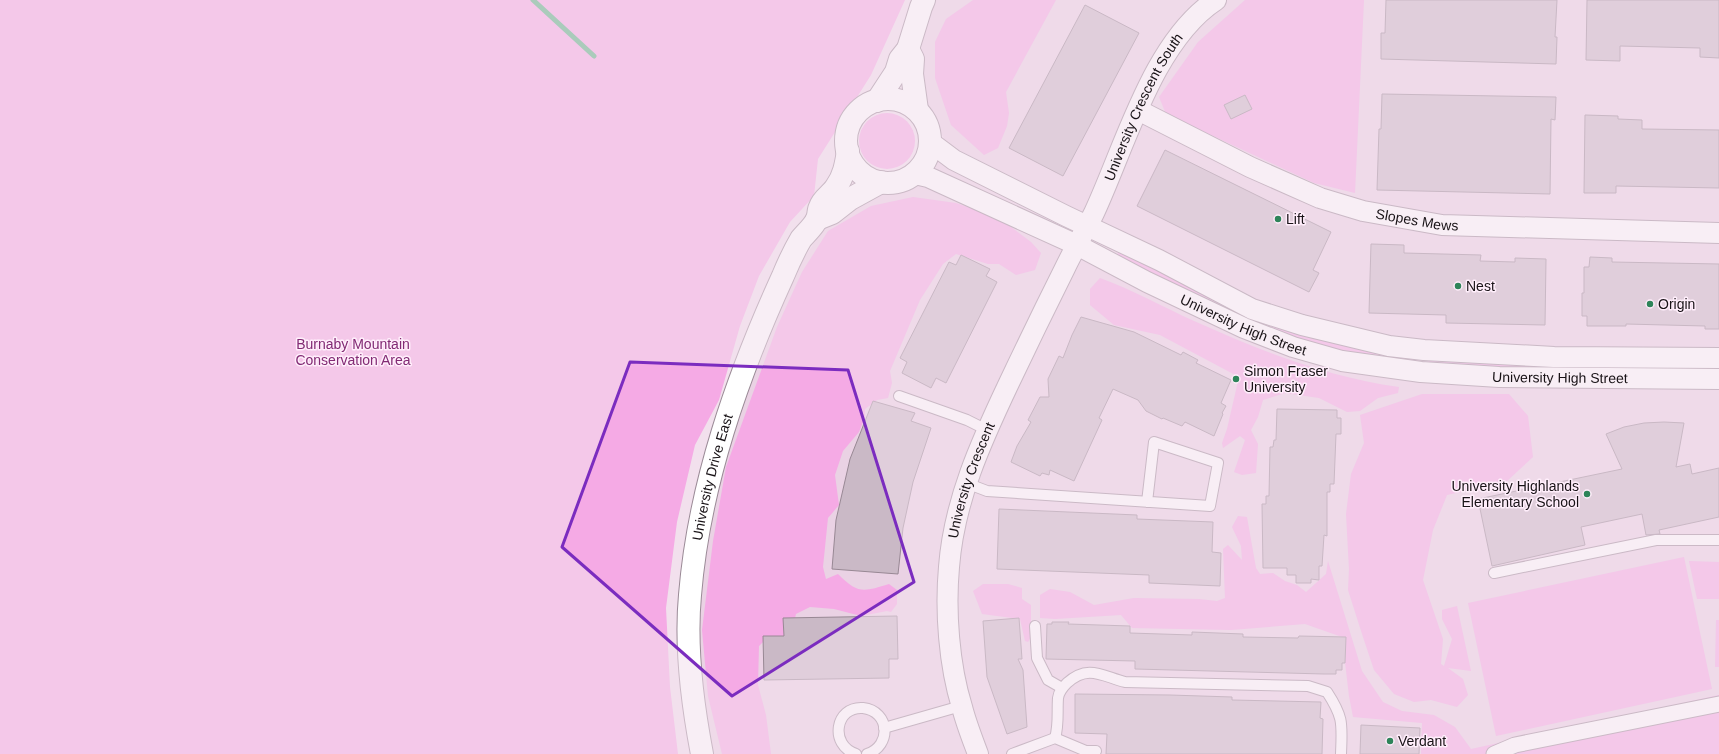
<svg xmlns="http://www.w3.org/2000/svg" width="1719" height="754" viewBox="0 0 1719 754" font-family="Helvetica,sans-serif">
	<style>
		.built { fill: #ead2e4 }
		.green { fill: #f5aae5 }
		.lines { fill: none; stroke-linecap: round; stroke-linejoin: round }
		.stream { stroke: #52b17f; stroke-width: 5 }
		.building { fill: #cab9c6; stroke: #988894 }
		.service-casing { stroke: #9b8b97; stroke-width: 12 }
		.pedestrian-casing { stroke: #9b8b97; stroke-width: 17 }
		.minor-casing { stroke: #9b8b97; stroke-width: 22 }
		.tertiary-casing { stroke: #9b8b97; stroke-width: 24 }
		.service { stroke: #fff; stroke-width: 10 }
		.pedestrian { stroke: #fff; stroke-width: 15 }
		.minor { stroke: #fff; stroke-width: 20 }
		.tertiary { stroke: #fff; stroke-width: 22 }
		.marked { fill: none; stroke: #7b2cbf; stroke-width: 3; stroke-linejoin: round }
		.poi-dot { fill: #2d8459; stroke: #ffeefb; stroke-width: 1.5 }
		.labels { text-anchor: middle; stroke-width: 3; stroke-linejoin: round; paint-order: stroke }
		.street-label { font-size: 14px; fill: #181216; stroke: #ffeefb }
		.poi-label { font-size: 14px; fill: #181216; stroke: #ffeefb; text-anchor: start }
		.park-label { font-size: 14px; fill: #822a74; stroke: #ffeefb }
	</style>
	<rect width="100%" height="100%" fill="#f2e0ed"/>
	<path class="built" d="M 935,0 L 1719,0 L 1719,754 L 713,754 L 705,712 L 699,623 L 705,551 L 726,452 L 742,406 L 800,264 L 821,233 L 841,214 L 877,194 L 905,191 L 919,186 L 927,185 L 947,144 L 940,131 L 936,118 L 926,102 L 920,68 L 922,41 L 930,12 Z"/>
	<g class="green">
		<path d="M 0,0 L 905,0 L 871,75 L 818,159 L 814,196 L 790,222 L 759,276 L 740,326 L 719,400 L 695,445 L 677,522 L 666,608 L 670,687 L 678,754 L 0,754 Z"/>
		<path d="M 973,0 L 1056,0 L 1006,92 L 1009,113 L 1007,126 L 998,148 L 984,155 L 951,125 L 935,78 L 935,42 L 946,19 Z"/>
		<path d="M 1245,0 L 1364,0 L 1355,193 L 1314,183 L 1166,114 L 1159,97 L 1198,42 Z"/>
		<circle cx="887" cy="141" r="28"/>
		<path d="M 913,197 L 956,203 L 998,217 L 1031,242 L 1041,253 L 1035,270 L 1016,275 L 999,264 L 988,264 L 956,254 L 943,264 L 920,300 L 890,371 L 892,383 L 888,398 L 877,400 L 865,409 L 865,417 L 859,432 L 843,451 L 835,475 L 839,505 L 828,518 L 823,567 L 826,579 L 838,574 C 858,594 863,592 889,584 L 897,590 L 897,604 L 891,612 L 887,611 L 861,616 L 834,609 L 810,607 L 796,614 L 792,631 L 781,641 L 767,638 L 759,646 L 758,685 L 766,715 L 771,754 L 722,754 L 708,696 L 702,630 L 713,541 L 726,467 L 777,327 L 802,272 L 828,231 L 871,206 Z"/>
		<path d="M 1119,250 L 1236,305 L 1418,356 L 1416,366 C 1358,357 1299,343 1246,320 C 1202,301 1159,278 1117,255 Z"/>
		<path d="M 1100,278 C 1133,290 1163,307 1194,321 C 1261,351 1327,377 1399,387 L 1398,393 L 1378,398 L 1360,411 L 1347,412 L 1319,398 L 1285,393 L 1263,400 L 1258,417 L 1251,430 L 1258,444 L 1256,473 L 1242,475 L 1234,472 L 1245,440 L 1240,436 L 1223,448 L 1222,443 L 1227,429 L 1239,377 L 1160,335 L 1114,325 L 1090,305 L 1090,289 Z"/>
		<path d="M 1429,358 L 1682,367 L 1650,370 L 1428,367 Z"/>
		<path d="M 1422,394 L 1509,394 L 1528,416 L 1533,457 L 1506,482 L 1447,495 L 1433,530 L 1423,580 L 1443,639 L 1441,664 L 1444,666 L 1452,639 L 1442,619 L 1442,610 L 1457,606 L 1471,671 L 1448,668 L 1463,679 L 1468,695 L 1457,707 L 1431,700 L 1414,702 L 1394,694 L 1374,670 L 1362,634 L 1348,590 L 1349,569 L 1346,514 L 1351,474 L 1364,443 L 1360,415 Z"/>
		<path d="M 1238,516 L 1247,517 L 1256,568 L 1260,574 L 1273,573 L 1285,581 L 1297,585 L 1306,592 L 1326,574 L 1328,561 L 1362,671 L 1383,702 L 1402,711 L 1434,715 L 1455,727 L 1471,749 L 1719,695 L 1719,754 L 1421,754 L 1422,723 L 1353,717 L 1349,696 L 1342,637 L 1305,624 L 1231,630 L 1132,628 L 1121,615 L 1055,619 L 1040,618 L 1040,595 L 1050,589 L 1070,592 L 1094,605 L 1134,598 L 1199,599 L 1217,601 L 1225,598 L 1223,549 L 1228,545 L 1242,560 L 1241,546 L 1232,527 Z"/>
		<path d="M 1684,557 L 1712,689 L 1496,736 L 1468,603 Z"/>
		<path d="M 1689,561 L 1719,562 L 1719,599 L 1697,599 Z"/>
		<path d="M 983,584 L 1008,584 L 1022,588 L 1022,599 L 1031,605 L 1031,637 L 1028,642 L 1025,641 L 1020,619 L 982,614 L 973,591 Z"/>
		<path d="M 1716,620 L 1719,620 L 1719,667 L 1715,667 Z"/>
	</g>
	<g class="lines">
		<path class="stream" d="M 533,0 L 594,56"/>
	</g>
	<g class="building">
		<path d="M 1386,0 L 1557,0 L 1555,37 L 1557,37 L 1556,64 L 1381,59 L 1381,33 L 1385,33 Z"/>
		<path d="M 1587,0 L 1719,0 L 1719,58 L 1700,57 L 1700,48 L 1620,46 L 1620,61 L 1586,60 Z"/>
		<path d="M 1085,5 L 1139,33 L 1063,176 L 1009,148 Z"/>
		<path d="M 1382,94 L 1556,97 L 1555,120 L 1551,119 L 1550,194 L 1377,190 L 1379,129 L 1381,129 Z"/>
		<path d="M 1245,95 L 1252,109 L 1231,119 L 1224,105 Z"/>
		<path d="M 1585,115 L 1618,116 L 1618,119 L 1642,120 L 1642,129 L 1719,130 L 1719,188 L 1616,186 L 1616,193 L 1584,193 Z"/>
		<path d="M 1165,150 L 1331,232 L 1313,270 L 1319,273 L 1309,292 L 1137,206 Z"/>
		<path d="M 1371,244 L 1404,245 L 1404,253 L 1481,255 L 1480,261 L 1515,262 L 1515,258 L 1546,259 L 1545,325 L 1446,323 L 1446,315 L 1369,313 Z"/>
		<path d="M 961,255 L 990,269 L 986,276 L 997,282 L 946,383 L 936,378 L 931,388 L 902,373 L 907,362 L 900,358 L 949,262 L 956,265 Z"/>
		<path d="M 1590,257 L 1612,258 L 1612,262 L 1719,264 L 1719,329 L 1705,329 L 1705,326 L 1626,324 L 1626,326 L 1587,326 L 1587,316 L 1582,316 L 1582,293 L 1584,293 L 1584,267 L 1589,267 Z"/>
		<path d="M 1081,317 L 1134,332 L 1181,355 L 1183,352 L 1198,360 L 1196,363 L 1231,380 L 1221,403 L 1226,406 L 1222,413 L 1223,414 L 1214,436 L 1185,422 L 1182,426 L 1163,418 L 1162,419 L 1146,411 L 1138,400 L 1113,389 L 1099,418 L 1102,420 L 1074,481 L 1050,470 L 1049,475 L 1042,473 L 1040,476 L 1011,462 L 1017,446 L 1031,422 L 1028,420 L 1040,397 L 1049,397 L 1048,379 L 1059,356 L 1063,358 L 1072,335 Z"/>
		<path d="M 873,401 L 915,413 L 911,421 L 931,428 L 913,482 L 903,528 L 898,574 L 832,569 L 836,520 L 850,459 Z"/>
		<path d="M 1277,409 L 1337,410 L 1337,418 L 1341,418 L 1341,434 L 1336,434 L 1334,484 L 1330,484 L 1330,492 L 1327,492 L 1327,536 L 1324,535 L 1322,566 L 1319,566 L 1319,580 L 1311,579 L 1311,583 L 1296,583 L 1296,575 L 1287,575 L 1287,568 L 1263,568 L 1262,504 L 1266,504 L 1266,496 L 1269,496 L 1270,447 L 1273,447 L 1274,440 L 1276,440 Z"/>
		<path d="M 1664,422 L 1684,423 L 1676,467 L 1690,464 L 1692,474 L 1719,468 L 1719,517 L 1659,530 L 1660,534 L 1646,535 L 1642,514 L 1581,527 L 1585,545 L 1492,566 L 1478,499 L 1622,469 L 1606,434 L 1624,427 L 1644,423 Z"/>
		<path d="M 999,509 L 1137,515 L 1137,519 L 1213,522 L 1212,552 L 1221,553 L 1220,586 L 1149,583 L 1149,575 L 997,569 Z"/>
		<path d="M 897,616 L 898,659 L 889,659 L 889,678 L 764,680 L 763,636 L 784,636 L 783,618 Z"/>
		<path d="M 1019,618 L 1022,659 L 1018,659 L 1023,670 L 1027,727 L 1007,734 L 987,677 L 983,621 Z"/>
		<path d="M 1052,622 L 1069,622 L 1068,624 L 1130,626 L 1130,633 L 1192,635 L 1192,632 L 1243,634 L 1243,637 L 1298,638 L 1299,636 L 1346,637 L 1345,663 L 1342,663 L 1342,670 L 1336,670 L 1336,674 L 1324,674 L 1135,669 L 1135,661 L 1046,659 L 1047,624 L 1052,624 Z"/>
		<path d="M 1075,694 L 1170,695 L 1232,697 L 1232,700 L 1321,702 L 1320,718 L 1323,719 L 1322,754 L 1106,754 L 1107,734 L 1075,733 Z"/>
		<path d="M 1361,725 L 1420,728 L 1419,754 L 1360,754 Z"/>
	</g>
	<g class="lines">
		<defs>
			<g id="service">
				<path d="M 899,396 L 967,420 L 987,430"/>
				<path d="M 966,483 L 987,491 L 1210,506 L 1218,463 L 1154,442 L 1147,502"/>
				<path d="M 1494,573 L 1656,540 L 1719,540"/>
				<path d="M 1035,626 L 1037,658 L 1048,680 L 1062,688"/>
				<path d="M 884,728 L 961,706"/>
				<path d="M 1055,738 C 1059,725 1057,712 1058,698 C 1059,691 1063,687 1067,683 C 1088,664 1102,676 1125,682 L 1308,686 L 1327,692 C 1344,718 1342,724 1341,754"/>
				<path d="M 856,754 C 829,745 835,706 863,708 C 890,711 892,746 867,754"/>
				<path d="M 1012,754 L 1055,738 L 1086,751 L 1096,751"/>
			</g>
			<path id="pedestrian" d="M 1494,754 L 1515,745 L 1719,704"/>
			<g id="minor">
				<path id="s1" d="M 1138,110 L 1250,167 L 1320,198 L 1363,211 L 1442,225 L 1719,233"/>
				<path d="M 930,142 L 954,160 L 1066,216 L 1159,260 L 1252,309 L 1302,325 L 1389,346 L 1424,350 L 1554,357 L 1719,358"/>
				<path id="s2" d="M 915,174 L 928,177 L 1077,245 L 1147,282 L 1244,328 L 1293,347 L 1342,361 L 1421,372 L 1499,377 L 1719,379"/>
				<path id="s3" d="M 978,754 C 972,738 966,723 962,707 C 949,665 945,611 949,567 C 954,501 981,442 1009,383 C 1027,345 1046,306 1065,268 C 1074,249 1085,231 1094,213 C 1125,147 1153,41 1216,0"/>
			</g>
			<g id="tertiary">
				<path d="M 908,49 L 913,59 L 912,74 L 917,110"/>
				<circle cx="888" cy="141" r="42"/>
				<path d="M 877,101 L 896,72 L 900,59 L 908,49 L 921,7 L 924,0"/>
				<path d="M 817,219 L 832,213 L 850,199 L 881,182"/>
				<path id="s4" d="M 702,754 C 692,702 685,648 690,595 C 699,485 737,377 783,276 C 788,264 794,251 801,239 C 806,233 814,226 817,219 C 819,215 818,210 820,207 C 822,199 832,194 836,187 C 844,176 846,164 848,151"/>
			</g>
		</defs>
		<use href="#service" class="service-casing"/>
		<use href="#pedestrian" class="pedestrian-casing"/>
		<use href="#minor" class="minor-casing"/>
		<use href="#tertiary" class="tertiary-casing"/>
		<use href="#service" class="service"/>
		<use href="#pedestrian" class="pedestrian"/>
		<use href="#minor" class="minor"/>
		<use href="#tertiary" class="tertiary"/>
	</g>
	<path d="M0 0H1719V754H0ZM 630,362 L 848,370 L 914,582 L 732,696 L 562,547 Z" fill="#f2e0ed" fill-opacity=".55" fill-rule="evenodd"/>
	<path class="marked" d="M 630,362 L 848,370 L 914,582 L 732,696 L 562,547 Z"/>
	<g class="poi-dot">
		<circle cx="1278" cy="219" r="4"/>
		<circle cx="1458" cy="286" r="4"/>
		<circle cx="1650" cy="304" r="4"/>
		<circle cx="1236" cy="379" r="4"/>
		<circle cx="1587" cy="494" r="4"/>
		<circle cx="1390" cy="741" r="4"/>
	</g>
	<g class="labels">
		<g class="street-label">
			<text dy="5" stroke="none"><textPath href="#s3" startOffset="693">University Crescent South</textPath></text>
			<text dy="5" stroke="none"><textPath href="#s1" startOffset="302">Slopes Mews</textPath></text>
			<text dy="5" stroke="none"><textPath href="#s2" startOffset="362">University High Street</textPath></text>
			<text dy="5" stroke="none"><textPath href="#s2" startOffset="686">University High Street</textPath></text>
			<text dy="5" stroke="none"><textPath href="#s4" startOffset="280">University Drive East</textPath></text>
			<text dy="5" stroke="none"><textPath href="#s3" startOffset="281">University Crescent</textPath></text>
		</g>
		<g class="poi-label">
			<text x="1286" y="224">Lift</text>
			<text x="1466" y="291">Nest</text>
			<text x="1658" y="309">Origin</text>
			<text x="1244" y="376">Simon Fraser<tspan x="1244" dy="16">University</tspan></text>
			<text x="1579" y="491" text-anchor="end">University Highlands<tspan x="1579" dy="16">Elementary School</tspan></text>
			<text x="1398" y="746">Verdant</text>
		</g>
		<g class="park-label">
			<text x="353" y="349">Burnaby Mountain<tspan x="353" dy="16">Conservation Area</tspan></text>
		</g>
	</g>
</svg>
